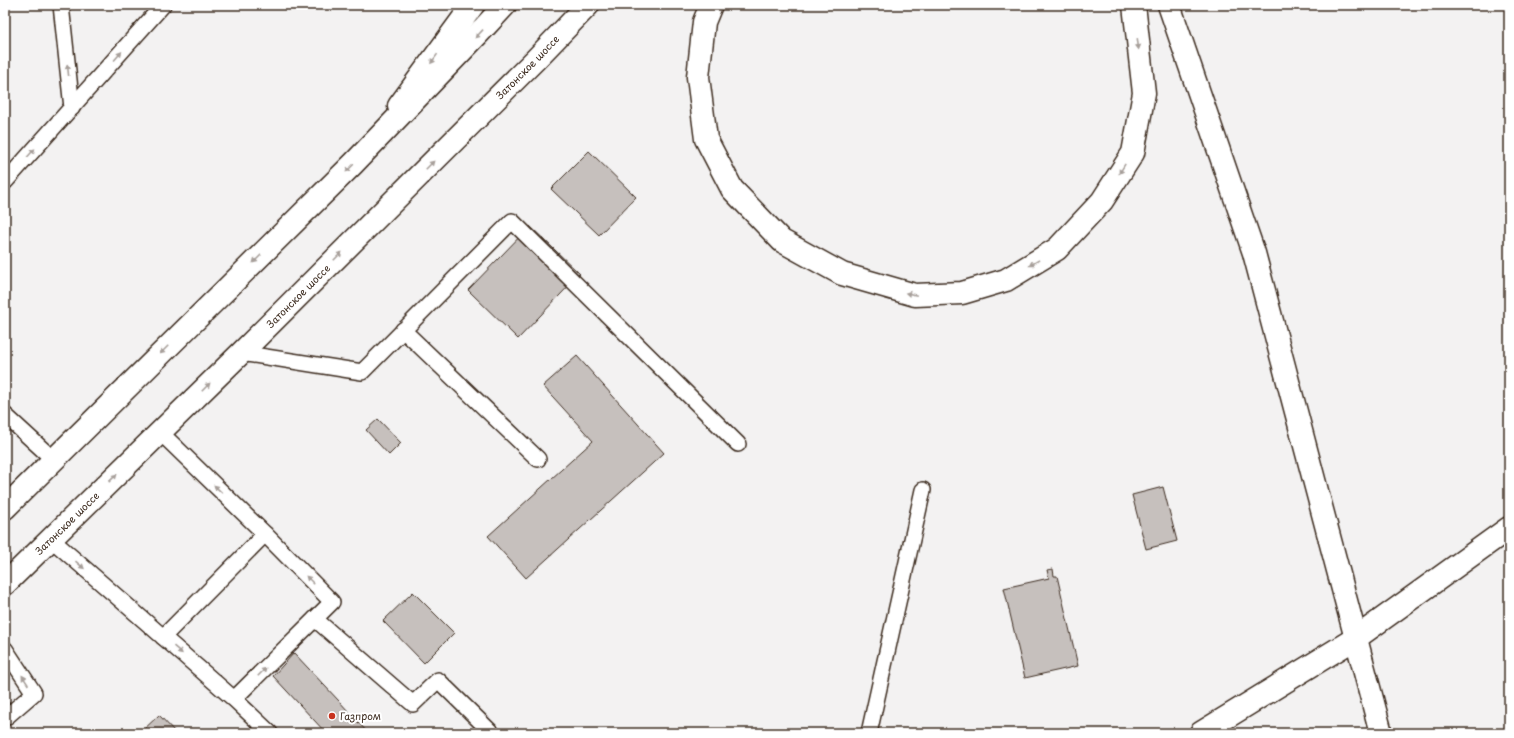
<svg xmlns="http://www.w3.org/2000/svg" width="1514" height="738" viewBox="0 0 1514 738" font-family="'Playpen Sans',sans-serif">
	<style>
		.building { fill: #c6c0bd; stroke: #3b2a1e }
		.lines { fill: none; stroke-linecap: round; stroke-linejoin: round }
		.service-casing { stroke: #3b2a1e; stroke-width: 18 }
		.tertiary-casing { stroke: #3b2a1e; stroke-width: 25 }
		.secondary-casing { stroke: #3b2a1e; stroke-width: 25 }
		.primary-casing { stroke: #3b2a1e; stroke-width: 25 }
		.service { stroke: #fff; stroke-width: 15 }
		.tertiary { stroke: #fff; stroke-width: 22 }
		.secondary { stroke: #fff; stroke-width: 22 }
		.primary { stroke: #fff; stroke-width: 22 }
		.oneway { fill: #a79f9a }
		.poi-dot { fill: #c8321e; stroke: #fff; stroke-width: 1.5 }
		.labels { text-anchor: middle; stroke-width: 4; stroke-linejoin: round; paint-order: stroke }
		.street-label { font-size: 10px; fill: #3b2a1e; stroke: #fff }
		.poi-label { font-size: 10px; fill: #3b2a1e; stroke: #fff; text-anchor: start }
	</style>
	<rect width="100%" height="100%" fill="#f3f2f2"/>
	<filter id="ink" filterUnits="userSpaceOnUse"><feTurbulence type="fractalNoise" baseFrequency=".025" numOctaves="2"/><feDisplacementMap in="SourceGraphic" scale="8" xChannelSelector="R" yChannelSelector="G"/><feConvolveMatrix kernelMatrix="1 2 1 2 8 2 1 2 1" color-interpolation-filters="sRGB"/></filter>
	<g filter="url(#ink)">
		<g class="building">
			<path d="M 589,151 L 636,197 L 599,235 L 551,189 Z"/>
			<path d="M 530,226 L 580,274 L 518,339 L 468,290 Z"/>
			<path d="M 577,356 L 664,453 L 526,578 L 488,536 L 593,441 L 543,386 Z"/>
			<path d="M 378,419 L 401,443 L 389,455 L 366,430 Z"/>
			<path d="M 1163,487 L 1177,541 L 1146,549 L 1132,495 Z"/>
			<path d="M 1053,569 L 1054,576 L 1057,576 L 1078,666 L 1025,678 L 1004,588 L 1049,578 L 1047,570 Z"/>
			<path d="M 413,592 L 454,633 L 424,663 L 383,621 Z"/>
			<path d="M 294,653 L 339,701 L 368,733 L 326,733 L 273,676 Z"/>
			<path d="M 159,715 L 176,733 L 140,733 Z"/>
		</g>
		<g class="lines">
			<defs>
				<g id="service">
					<path d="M 61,5 L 72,108"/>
					<path d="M 5,182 L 163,5"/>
					<path d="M 403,330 L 538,459"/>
					<path d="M 241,353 L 362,372 L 512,221 L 738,444"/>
					<path d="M 5,415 L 54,460"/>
					<path d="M 160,432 L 265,534 L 332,602 L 234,699"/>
					<path d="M 51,539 L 234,699 L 270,733"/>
					<path d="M 315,619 L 413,704 L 438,680 L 492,733"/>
					<path d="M 163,637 L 265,534"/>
					<path d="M 5,649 L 34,693 L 5,718"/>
					<path d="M 869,733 L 923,490"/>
				</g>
				<path id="tertiary" d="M 1201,733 L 1356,638"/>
				<g id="secondary">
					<path d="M 711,5 L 704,22 L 698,77 L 706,139 L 732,189 L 782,241 L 842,274 L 915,295 L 962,293 L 1006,280 L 1057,249 L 1102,201 L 1133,153 L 1144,93 L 1134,5"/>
					<path d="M 1169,5 L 1254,253 L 1381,733"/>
					<path d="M 399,106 L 473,5"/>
					<path d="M 1356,638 L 1509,528"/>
				</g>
				<g id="primary">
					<path d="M 5,508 L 353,164 L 478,34 L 505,5"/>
					<path id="s1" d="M 5,584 L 241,353 L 535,60 L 588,5"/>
				</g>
			</defs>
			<use href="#service" class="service-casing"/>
			<use href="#tertiary" class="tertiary-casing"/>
			<use href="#secondary" class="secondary-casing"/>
			<use href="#primary" class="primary-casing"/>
			<use href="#service" class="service"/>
			<use href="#tertiary" class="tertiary"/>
			<use href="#secondary" class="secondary"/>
			<use href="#primary" class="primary"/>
		</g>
		<defs><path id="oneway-solid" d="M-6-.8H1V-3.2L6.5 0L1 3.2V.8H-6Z"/></defs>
		<g class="oneway">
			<use href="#oneway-solid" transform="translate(479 34) rotate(133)"/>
			<use href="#oneway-solid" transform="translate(1138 44) rotate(83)"/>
			<use href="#oneway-solid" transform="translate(118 56) rotate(-49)"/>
			<use href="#oneway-solid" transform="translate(434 59) rotate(126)"/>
			<use href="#oneway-solid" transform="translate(68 70) rotate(-96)"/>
			<use href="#oneway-solid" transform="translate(31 153) rotate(-48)"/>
			<use href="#oneway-solid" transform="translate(430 165) rotate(-45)"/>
			<use href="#oneway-solid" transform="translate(350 168) rotate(135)"/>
			<use href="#oneway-solid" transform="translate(1122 169) rotate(122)"/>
			<use href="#oneway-solid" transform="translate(338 256) rotate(-45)"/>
			<use href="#oneway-solid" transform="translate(257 259) rotate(135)"/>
			<use href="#oneway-solid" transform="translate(1034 263) rotate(149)"/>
			<use href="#oneway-solid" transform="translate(911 294) rotate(-168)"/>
			<use href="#oneway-solid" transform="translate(164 350) rotate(135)"/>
			<use href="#oneway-solid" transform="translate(206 387) rotate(-45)"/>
			<use href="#oneway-solid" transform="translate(113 478) rotate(-44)"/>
			<use href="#oneway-solid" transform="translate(218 489) rotate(-136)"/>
			<use href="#oneway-solid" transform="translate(80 565) rotate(41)"/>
			<use href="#oneway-solid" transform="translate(310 580) rotate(-135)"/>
			<use href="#oneway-solid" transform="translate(178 650) rotate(41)"/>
			<use href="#oneway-solid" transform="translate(262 672) rotate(-45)"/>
			<use href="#oneway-solid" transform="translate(25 680) rotate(-123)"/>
		</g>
	</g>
	<circle class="poi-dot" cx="332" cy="716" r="4"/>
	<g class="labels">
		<g class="street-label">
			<text dy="4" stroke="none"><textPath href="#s1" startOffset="735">Затонское шоссе</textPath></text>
			<text dy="4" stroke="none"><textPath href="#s1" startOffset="411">Затонское шоссе</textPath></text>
			<text dy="4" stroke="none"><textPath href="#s1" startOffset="87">Затонское шоссе</textPath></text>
		</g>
		<g class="poi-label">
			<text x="340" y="720">Газпром</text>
		</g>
	</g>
	<rect width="1514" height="738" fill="none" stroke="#fff" stroke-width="20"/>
	<rect x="10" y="10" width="1494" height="718" fill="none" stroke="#3b2a1e" stroke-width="1.5" filter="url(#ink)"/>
</svg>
